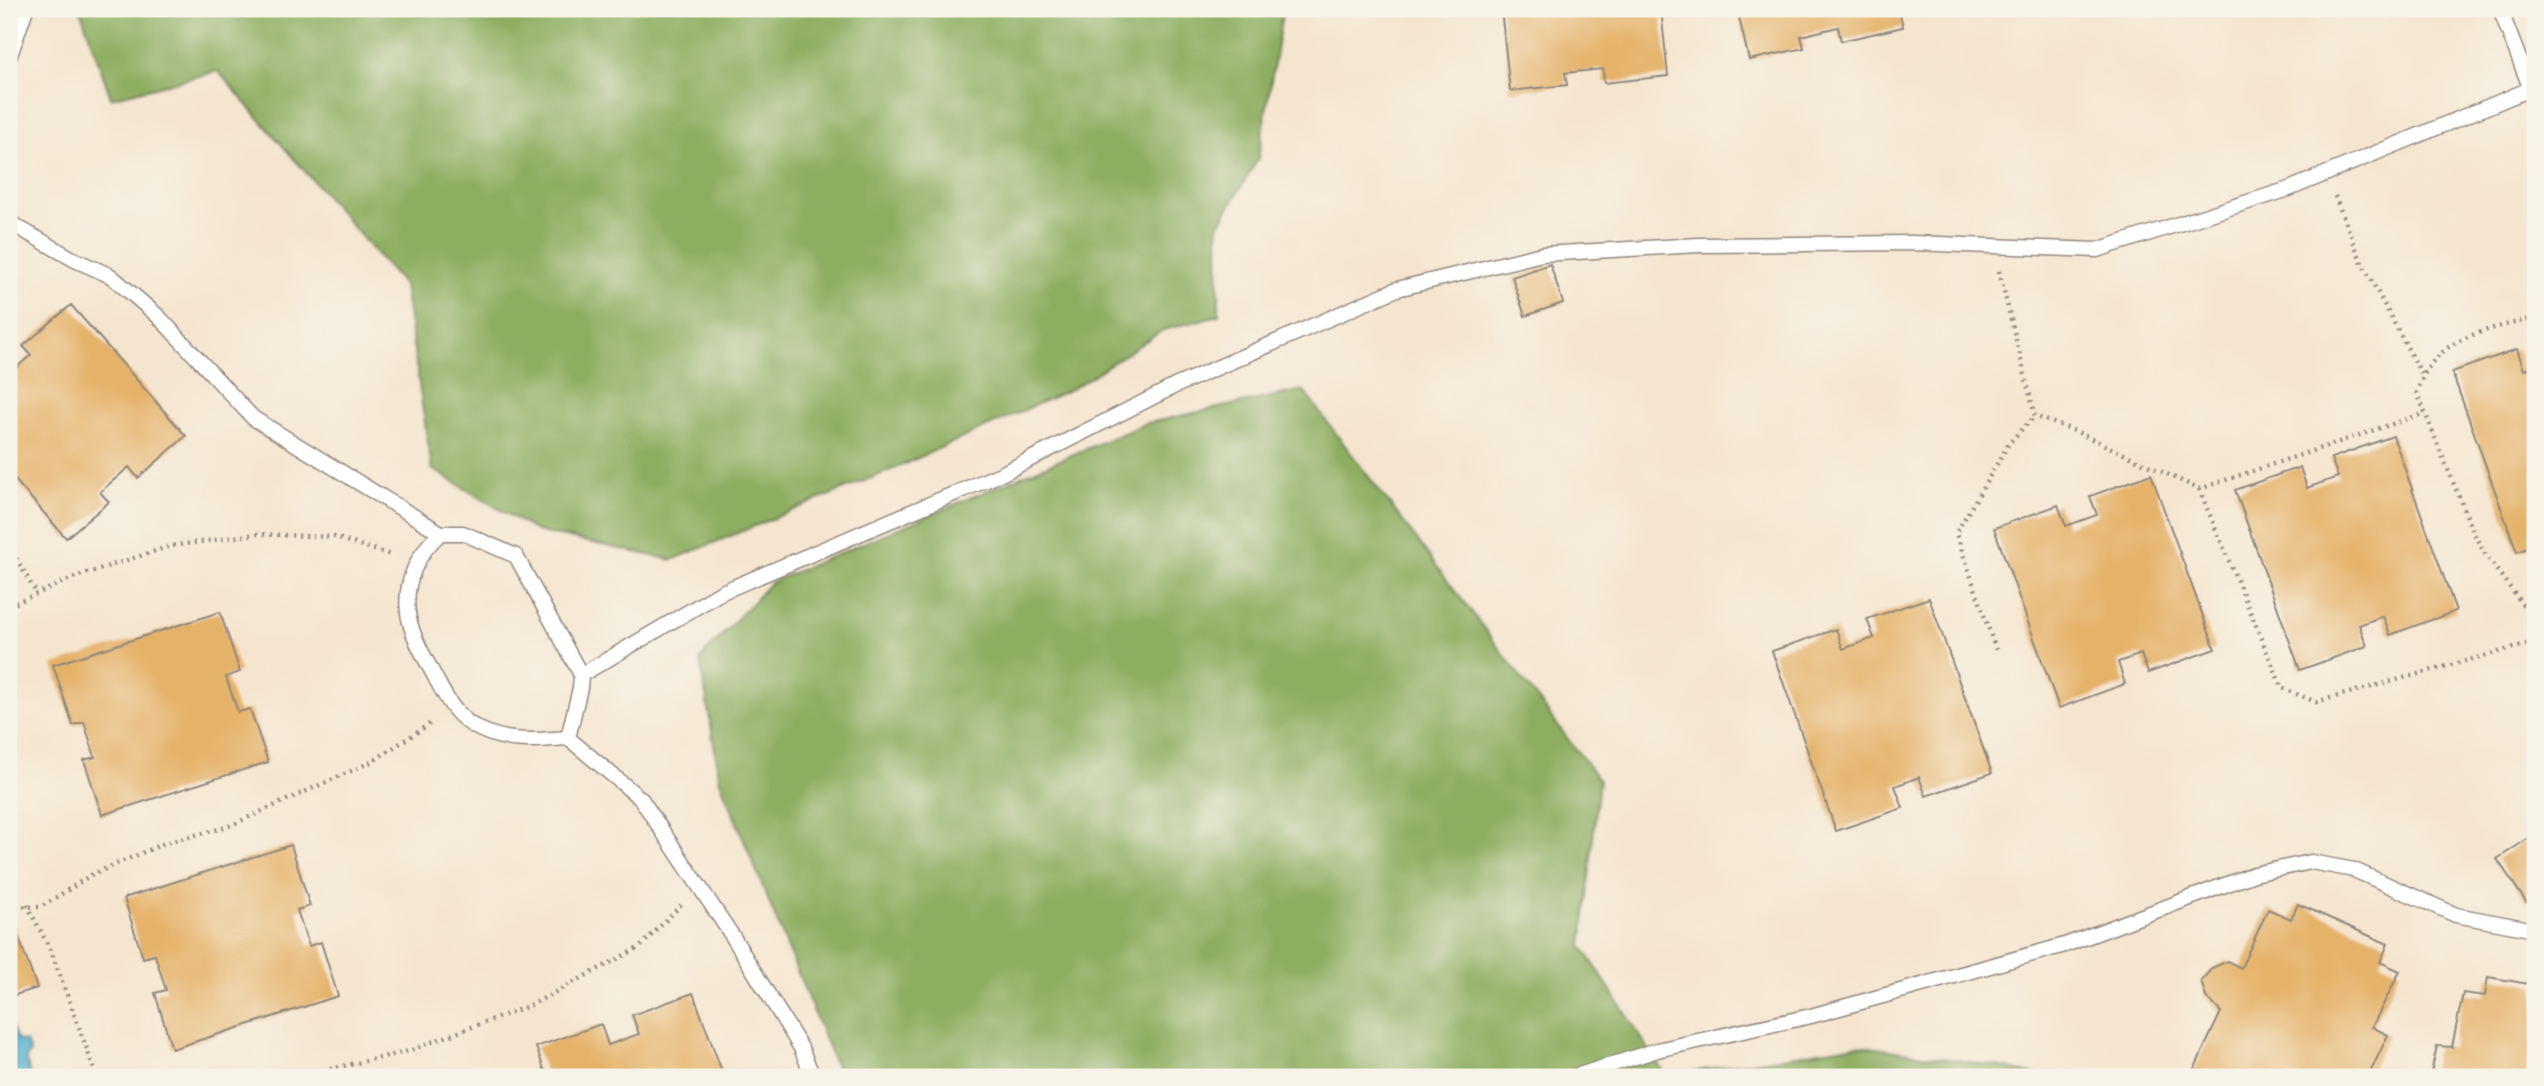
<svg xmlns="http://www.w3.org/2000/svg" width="2544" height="1086" viewBox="0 0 2544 1086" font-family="Mali,sans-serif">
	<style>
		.forest { fill: #8dad61; stroke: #5c6c46; stroke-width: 2 }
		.water { fill: #4caccb; stroke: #3c6c7b; stroke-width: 2 }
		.building { fill: #e5b26b }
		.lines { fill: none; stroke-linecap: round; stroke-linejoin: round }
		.service-casing { stroke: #90887d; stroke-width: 17 }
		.path { stroke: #90887d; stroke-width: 4.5; stroke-dasharray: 2 5; stroke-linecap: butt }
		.service { stroke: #fff; stroke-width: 14 }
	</style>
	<rect width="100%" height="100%" fill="#f7f3e8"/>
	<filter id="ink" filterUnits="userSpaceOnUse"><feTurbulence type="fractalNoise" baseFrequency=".0143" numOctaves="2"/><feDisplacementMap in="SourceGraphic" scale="14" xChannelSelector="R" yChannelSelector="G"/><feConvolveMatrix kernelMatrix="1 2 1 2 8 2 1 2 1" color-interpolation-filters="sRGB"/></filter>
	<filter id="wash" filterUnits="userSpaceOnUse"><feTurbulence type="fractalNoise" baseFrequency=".00686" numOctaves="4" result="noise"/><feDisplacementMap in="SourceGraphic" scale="28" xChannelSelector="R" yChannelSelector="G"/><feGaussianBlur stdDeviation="1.57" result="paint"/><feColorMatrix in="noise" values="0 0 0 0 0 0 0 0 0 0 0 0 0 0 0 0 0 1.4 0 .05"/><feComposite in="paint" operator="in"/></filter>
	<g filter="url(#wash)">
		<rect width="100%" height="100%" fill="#f5e5cf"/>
		<g class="forest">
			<path d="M 80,9 L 1283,9 L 1258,159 L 1218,226 L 1219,315 L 1163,330 L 1073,388 L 898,467 L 672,560 L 536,531 L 432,469 L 404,286 L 218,71 L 111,98 Z"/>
			<path d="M 1303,390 L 1599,780 L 1582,946 L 1666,1076 L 1857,1045 L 2002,1067 L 2044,1077 L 840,1077 L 720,781 L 700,659 L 771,582 L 1147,423 Z"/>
		</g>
		<path class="water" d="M 10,1023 L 17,1040 L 26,1042 L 30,1052 L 26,1059 L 31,1077 L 9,1077 Z"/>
		<g id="blocks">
			<g class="building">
				<path d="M 1501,9 L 1661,9 L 1668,76 L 1604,83 L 1603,69 L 1565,73 L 1567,85 L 1510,91 Z"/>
				<path d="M 1737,9 L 1899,9 L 1903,27 L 1841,41 L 1838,27 L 1801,36 L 1804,48 L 1749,60 Z"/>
				<path d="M 1550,264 L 1563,303 L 1525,316 L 1512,277 Z"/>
				<path d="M 71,305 L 186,436 L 138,478 L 129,467 L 100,492 L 109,502 L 66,538 L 9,473 L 9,374 L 31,355 L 23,346 Z"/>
				<path d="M 2517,349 L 2524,370 L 2535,366 L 2535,545 L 2517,552 L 2452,372 Z"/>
				<path d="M 2393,436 L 2456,611 L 2390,635 L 2383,616 L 2359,625 L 2367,646 L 2300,670 L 2235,490 L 2300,467 L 2307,488 L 2338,477 L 2331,458 Z"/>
				<path d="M 2151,474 L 2215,649 L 2148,673 L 2141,654 L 2118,662 L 2125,684 L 2059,708 L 1994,528 L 2058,505 L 2066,526 L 2097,515 L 2090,496 Z"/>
				<path d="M 1929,598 L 1992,773 L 1926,796 L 1919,777 L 1895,786 L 1903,808 L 1836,831 L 1772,651 L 1836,629 L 1843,649 L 1874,638 L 1867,619 Z"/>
				<path d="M 220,612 L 240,672 L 226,677 L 238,712 L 250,709 L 268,762 L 102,815 L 84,760 L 95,757 L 84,722 L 73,725 L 53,665 Z"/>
				<path d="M 2535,834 L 2535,895 L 2526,902 L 2497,859 Z"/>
				<path d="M 291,845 L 310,906 L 297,910 L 309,946 L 321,942 L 338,996 L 172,1049 L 155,993 L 166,990 L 155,955 L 143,958 L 124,898 Z"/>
				<path d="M 2298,904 L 2388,944 L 2380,962 L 2400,971 L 2372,1027 L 2388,1035 L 2368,1077 L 2360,1077 L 2351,1072 L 2349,1077 L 2205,1077 L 2193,1072 L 2221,1012 L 2206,997 L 2201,981 L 2212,968 L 2227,961 L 2241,968 L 2268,909 L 2291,919 Z"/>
				<path d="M 9,911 L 37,988 L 9,997 Z"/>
				<path d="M 2488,977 L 2535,985 L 2535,1077 L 2430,1077 L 2437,1046 L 2452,1047 L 2463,993 L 2485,996 Z"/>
				<path d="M 693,993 L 724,1077 L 547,1077 L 536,1047 L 601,1024 L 608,1045 L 639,1034 L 632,1015 Z"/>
			</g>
		</g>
	</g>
	<g filter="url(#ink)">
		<use href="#blocks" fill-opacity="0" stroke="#90887d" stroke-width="2"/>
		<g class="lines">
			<defs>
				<g id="service">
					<path d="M 2500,9 L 2530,87"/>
					<path d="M 9,58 L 26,9"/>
					<path d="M 9,222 L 73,259 L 111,276 L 159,317 L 253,418 L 441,533"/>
					<path d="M 441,533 L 463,533 L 516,556 L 581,675 L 580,688 L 568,738 C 536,740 509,744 479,729 C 456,718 446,698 435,677 C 425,658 411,635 408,613 C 404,582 418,552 441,533 Z"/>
					<path d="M 581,675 L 722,592 L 1003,473 L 1175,386 L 1397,289 L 1542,254 L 1699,245 L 1913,243 L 2097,250 L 2289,189 L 2535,87"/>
					<path d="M 568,738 L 641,799 L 733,937 L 801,1048 L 813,1077"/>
					<path d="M 1573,1077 L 1657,1050 L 1811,1016 L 2065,945 L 2254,874 L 2311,862 L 2354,870 L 2456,915 L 2535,930"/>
				</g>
			</defs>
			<use href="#service" class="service-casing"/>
			<g class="path">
				<path d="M 2335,196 L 2362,263 L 2422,375"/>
				<path d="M 1999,271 L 2035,416 L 2075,431 L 2199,489 L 2282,688 L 2316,702 L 2535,642"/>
				<path d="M 2535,318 C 2486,330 2432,337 2417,393 L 2474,534 L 2487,557 L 2535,621"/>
				<path d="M 2199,489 L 2425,413"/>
				<path d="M 9,546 L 37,594"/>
				<path d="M 9,606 L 75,577 L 171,546 L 257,534 L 334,537 L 391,555"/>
				<path d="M 1996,650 L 1956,533 L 2010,442 L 2035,416"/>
				<path d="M 27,905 L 51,951 L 97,1077"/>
				<path d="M 9,906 L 41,907 L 91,875 L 165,843 L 227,827 L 373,761 L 431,723"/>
				<path d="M 296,1077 L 405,1052 L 531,1005 L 640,947 L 681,905"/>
			</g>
			<use href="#service" class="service"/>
		</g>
	</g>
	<rect width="2544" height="1086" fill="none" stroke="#f7f3e8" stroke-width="35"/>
</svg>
